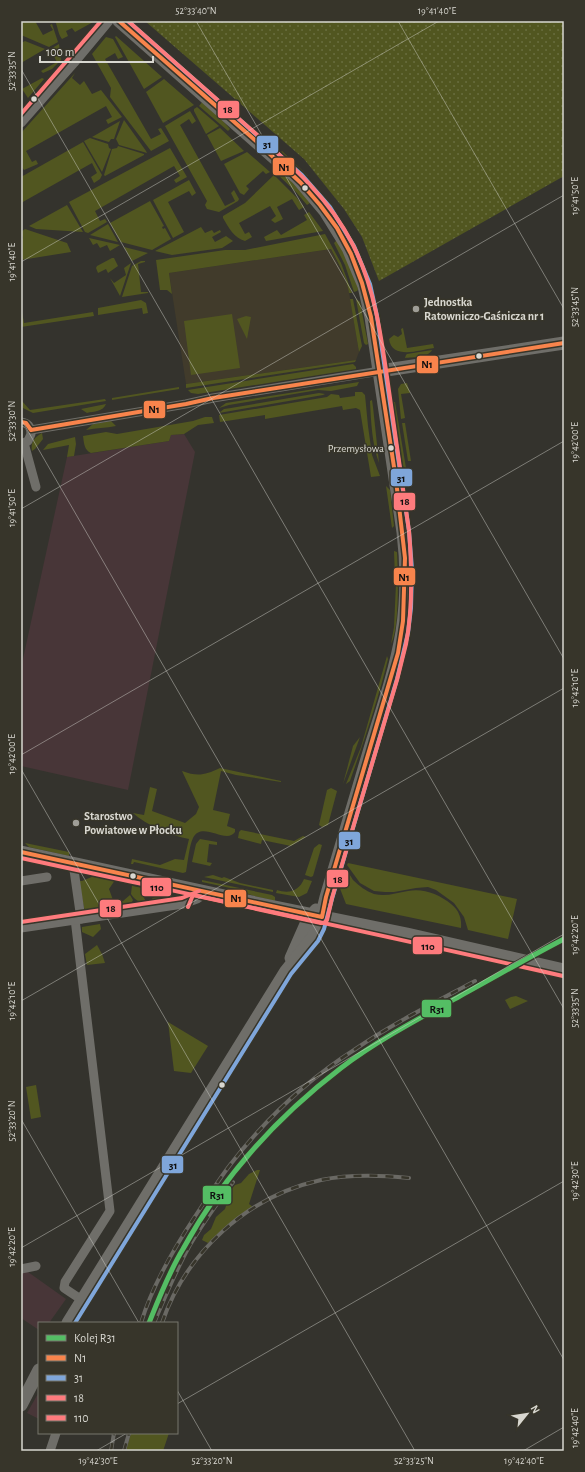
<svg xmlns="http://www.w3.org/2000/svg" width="585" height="1472" viewBox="0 0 585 1472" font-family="'Alegreya Sans',sans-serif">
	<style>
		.commercial { fill: #483638 }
		.education { fill: #413b2b }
		.green { fill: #515620 }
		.garden { fill: url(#garden-dots) }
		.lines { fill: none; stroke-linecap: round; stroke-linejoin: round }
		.street { stroke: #6f6e69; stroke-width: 9 }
		.secondary { stroke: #6f6e69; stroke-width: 13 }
		.rail-casing { stroke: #6a6964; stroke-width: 4 }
		.rail { stroke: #37352a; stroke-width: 2.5; stroke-dasharray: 8; stroke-linecap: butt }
		.bus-1-casing { stroke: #37352a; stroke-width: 7 }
		.bus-2-casing { stroke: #37352a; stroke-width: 7 }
		.bus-3-casing { stroke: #37352a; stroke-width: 7 }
		.bus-4-casing { stroke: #37352a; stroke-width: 7 }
		.bus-1 { stroke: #f8844c; stroke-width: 4 }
		.bus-2 { stroke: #7fa6da; stroke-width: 4 }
		.bus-3 { stroke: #fe7b7d; stroke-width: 4 }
		.bus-4 { stroke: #fe7b7d; stroke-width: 4 }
		.rail-1-casing { stroke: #37352a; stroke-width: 8 }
		.rail-1 { stroke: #54be64; stroke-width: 5 }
		.ticks { fill: none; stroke: #d8d7d0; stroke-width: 1; stroke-opacity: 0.45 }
		.bus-dot { fill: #d8d7d0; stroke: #37352a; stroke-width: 1.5 }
		.poi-dot { fill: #9f9e97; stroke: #37352a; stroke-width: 1.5 }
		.labels { text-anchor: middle; stroke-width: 3; stroke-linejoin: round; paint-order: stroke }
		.bus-label { font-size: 11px; fill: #d8d7d0; stroke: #37352a; text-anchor: end }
		.poi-label { font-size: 12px; font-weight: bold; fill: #d8d7d0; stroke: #37352a; text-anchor: start }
		.line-badge { stroke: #37352a; stroke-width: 1.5 }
		.pale-badge-label { font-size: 11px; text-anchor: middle; font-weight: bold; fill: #111 }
		.neatline { fill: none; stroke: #d8d7d0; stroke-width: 1.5 }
		.ticks-label { font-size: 10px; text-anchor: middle; fill: #d8d7d0 }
	</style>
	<defs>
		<pattern id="garden-dots" width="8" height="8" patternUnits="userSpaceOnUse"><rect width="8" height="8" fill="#515620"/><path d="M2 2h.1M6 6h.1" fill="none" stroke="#696e3f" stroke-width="1.8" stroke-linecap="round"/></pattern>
	</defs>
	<rect width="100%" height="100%" fill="#34332d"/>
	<g class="commercial">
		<path d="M 184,434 L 195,452 L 128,790 L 21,766 L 21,668 L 67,457 L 169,441 L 171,435 Z"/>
		<path d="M 21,1267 L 66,1299 L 49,1323 L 39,1323 L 39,1330 L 21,1318 Z"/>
		<path d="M 39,1392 L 39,1419 L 27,1413 Z"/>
	</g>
	<path class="education" d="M 331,249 L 348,286 L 359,352 L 356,360 L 186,384 L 169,273 Z"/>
	<g class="green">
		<path d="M 21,21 L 35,21 L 43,35 L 53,30 L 50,25 L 52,24 L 58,42 L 49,47 L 21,35 Z"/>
		<path d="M 55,21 L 95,21 L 75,32 L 72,28 L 66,31 L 68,36 L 62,39 C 58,34 58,27 55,21 Z"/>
		<path d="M 116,36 L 162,77 L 144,89 L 115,37 Z"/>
		<path d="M 106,37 L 113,39 L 123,57 L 118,59 L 115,53 L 105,59 L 151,139 L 161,134 L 158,129 L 161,128 L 169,141 L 151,151 L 110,97 L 111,88 L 92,54 Z"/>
		<path d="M 25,41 L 45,49 L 21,63 L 21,43 Z"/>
		<path d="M 59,44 L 61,60 L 52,69 L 43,73 L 41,71 L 57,62 L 52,53 L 48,55 L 47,51 Z"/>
		<path d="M 75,73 L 72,78 L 80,85 L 84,81 L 92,94 L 101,90 L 122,117 L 108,124 L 106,120 L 112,117 L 106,106 L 26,151 L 32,162 L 36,160 L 38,164 L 24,170 L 21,166 L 21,133 Z"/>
		<path d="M 42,78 L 44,79 L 28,98 L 22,89 Z"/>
		<path d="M 164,79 L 194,105 L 163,123 L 146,92 Z"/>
		<path d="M 203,101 L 212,109 L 230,129 L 228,131 L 199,106 Z"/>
		<path d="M 197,107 L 219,126 L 206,134 L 194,111 L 194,109 Z"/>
		<path d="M 190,111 L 196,121 L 192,124 L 189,119 L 180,125 L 225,206 L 235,201 L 231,193 L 234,190 L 239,199 L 238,201 L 219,212 L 207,209 L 205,205 L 207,201 L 165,126 Z"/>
		<path d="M 124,120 L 146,151 L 147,153 L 119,145 L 116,139 Z"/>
		<path d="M 120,121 L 114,139 L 111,139 L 109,142 L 92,137 Z"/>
		<path d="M 220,128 L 244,151 L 221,161 L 207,135 Z"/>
		<path d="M 90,138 L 108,144 L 109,148 L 111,149 L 102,172 L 84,141 Z"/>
		<path d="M 83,142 L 102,175 L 100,179 L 94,183 L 91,177 L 97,173 L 92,163 L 21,203 L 21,177 Z"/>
		<path d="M 118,146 L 144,154 L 144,155 L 105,176 L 104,175 L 112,149 L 117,148 Z"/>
		<path d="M 170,148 L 187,177 L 176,183 L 174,180 L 180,176 L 174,166 L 95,211 L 100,221 L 105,219 L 107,222 L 88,233 L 85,232 L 69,202 Z"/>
		<path d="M 282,151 L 308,176 L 307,177 L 295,170 L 278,155 Z"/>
		<path d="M 247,152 L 270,172 L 266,174 L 263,171 L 246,186 L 249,189 L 244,195 L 240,193 L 224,164 Z"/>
		<path d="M 279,171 L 282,171 L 296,184 L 310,203 L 307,205 L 296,192 L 277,174 Z"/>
		<path d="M 274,175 L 297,198 L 304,207 L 299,210 L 292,199 L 277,207 L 283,219 L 275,223 L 271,220 L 276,216 L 270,206 L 239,223 L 245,234 L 249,232 L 252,237 L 245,241 C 234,238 229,228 223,218 L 223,216 L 245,203 Z"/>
		<path d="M 189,180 L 196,193 L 192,196 L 189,191 L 168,202 L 184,232 L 173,238 L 153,200 Z"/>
		<path d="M 150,201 L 164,226 L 162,227 L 163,229 L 165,228 L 171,239 L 152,250 L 121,242 L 110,223 Z"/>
		<path d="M 67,205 L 83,232 L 36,229 L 29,226 Z"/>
		<path d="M 309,212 L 323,231 L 266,241 L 264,237 L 277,230 L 281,235 L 307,220 L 304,215 Z"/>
		<path d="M 108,224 L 118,242 L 90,235 Z"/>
		<path d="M 201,227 L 205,233 L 212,230 L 214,233 L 220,230 L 221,232 L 212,237 L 215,242 L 226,236 L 233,241 L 222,248 L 172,255 L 155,251 Z"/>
		<path d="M 25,229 L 67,243 L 71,252 L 21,260 L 21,240 L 23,238 L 21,232 Z"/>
		<path d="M 325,234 L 341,263 L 352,293 L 349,293 C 347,278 338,263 331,249 L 169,273 L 172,294 L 167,290 L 160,290 L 156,260 L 225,250 L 245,250 Z"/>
		<path d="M 89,238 L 120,245 L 110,251 L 107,245 L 100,248 L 97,243 L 93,245 Z"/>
		<path d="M 338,239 L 359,288 L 357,291 L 354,292 L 345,265 L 334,243 Z"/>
		<path d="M 124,247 L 148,253 L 132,261 Z"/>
		<path d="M 112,258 L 114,258 L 118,266 L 108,273 L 106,269 L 98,273 L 96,268 L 97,266 Z"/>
		<path d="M 141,261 L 145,261 L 145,262 L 138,264 L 141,292 L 148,292 L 148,293 L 122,297 L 132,266 Z"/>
		<path d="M 131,263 L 120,296 L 110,278 L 114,283 L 126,275 L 124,268 Z"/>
		<path d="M 350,299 L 353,299 L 362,346 L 359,352 Z"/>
		<path d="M 356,299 L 360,302 L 368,344 L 366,345 L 364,343 Z"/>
		<path d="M 141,300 L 146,303 L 148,313 L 143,314 L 142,308 L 98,315 L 98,308 Z"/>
		<path d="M 21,307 L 24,323 L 93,312 L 94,316 L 21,327 Z"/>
		<path d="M 232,314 L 240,368 L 191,375 L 184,321 Z"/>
		<path d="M 246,316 L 251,317 L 247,339 L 237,319 Z"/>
		<path d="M 403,328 L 407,348 L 433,344 L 434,348 C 419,350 392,360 389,339 L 394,335 L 398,337 L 402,334 L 401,329 Z"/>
		<path d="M 432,350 C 428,358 413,357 405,358 L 406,355 L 407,354 Z"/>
		<path d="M 356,360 L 355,362 L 186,388 L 186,384 Z"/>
		<path d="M 353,364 L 356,367 L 356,369 L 198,394 L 191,393 L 188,390 Z"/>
		<path d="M 359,382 L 357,386 L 331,391 L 318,390 L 229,405 L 219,408 L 226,403 Z"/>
		<path d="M 407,383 L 410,393 L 401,394 L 405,418 L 401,419 L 398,389 L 401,384 Z"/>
		<path d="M 179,387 L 179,389 L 112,400 L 112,398 Z"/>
		<path d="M 355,392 L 362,392 L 365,395 L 368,426 L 372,455 L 380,476 L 371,477 L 360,410 L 356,408 L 343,410 L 342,406 L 265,419 L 265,415 L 220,422 L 219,415 L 327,397 L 331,394 L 339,395 L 340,398 L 355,396 Z"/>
		<path d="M 319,393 L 325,394 L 323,395 L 219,413 L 224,409 L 231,408 Z"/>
		<path d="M 105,399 L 106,401 L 33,413 L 23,408 L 21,400 L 30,410 Z"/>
		<path d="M 372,400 L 373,407 L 379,463 C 372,444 371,422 370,401 Z"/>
		<path d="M 392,402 L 395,402 L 406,468 L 402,466 Z"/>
		<path d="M 106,404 C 103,412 94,411 87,413 L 81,409 Z"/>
		<path d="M 205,417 L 212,417 L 214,423 L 198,425 L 184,434 L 171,435 L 169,441 L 91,453 C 84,450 84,443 83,436 L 106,432 L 117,434 L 193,421 Z"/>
		<path d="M 111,421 L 116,426 C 106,428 96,428 86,430 L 93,424 Z"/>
		<path d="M 402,423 L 405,423 L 411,461 L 408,461 Z"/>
		<path d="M 42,433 L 43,439 L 35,449 L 32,451 C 30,442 35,437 42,433 Z"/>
		<path d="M 75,437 L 76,444 L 74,456 L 67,457 L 69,445 L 43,450 L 48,444 Z"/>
		<path d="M 386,486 L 390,490 L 394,526 L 392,528 Z"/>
		<path d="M 394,551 L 397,552 C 398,571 400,628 391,644 L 394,627 L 396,584 L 395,579 Z"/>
		<path d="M 387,656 L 388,659 C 378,700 364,741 350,781 L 346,784 L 361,747 Z"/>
		<path d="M 360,737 L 343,784 L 353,746 Z"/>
		<path d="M 220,768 L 281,781 L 281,782 L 236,775 L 221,771 L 213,810 L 230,814 L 227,826 L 235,829 L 235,832 C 226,845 202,820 193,838 C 189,847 188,861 186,872 L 183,873 L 134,862 L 133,864 L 131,864 L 132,859 L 160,865 L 175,859 L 184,860 L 189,839 C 172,836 146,825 133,813 L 144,815 L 150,787 L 157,789 L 152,811 L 185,823 L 196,814 L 199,807 L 182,771 C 198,777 205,775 220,768 Z"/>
		<path d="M 331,788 L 337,791 L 328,825 L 322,827 L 319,825 L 327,790 Z"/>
		<path d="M 241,830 L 294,841 L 303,836 L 306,837 L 291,846 L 262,840 L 261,844 L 238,838 L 239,832 Z"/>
		<path d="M 200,839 L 217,842 L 217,845 L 209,844 L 207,862 L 212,863 L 210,866 L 192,862 L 196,844 Z"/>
		<path d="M 25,843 L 69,852 L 69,856 L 29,847 Z"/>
		<path d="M 319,844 L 322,845 L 313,876 L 311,877 L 305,875 L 314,848 Z"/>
		<path d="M 348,863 L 517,899 L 508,939 L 468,930 L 464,917 L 454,903 L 436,890 L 428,887 L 416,888 L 394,892 L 385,892 L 374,891 L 360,883 L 347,865 Z"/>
		<path d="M 346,870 C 349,873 351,877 353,880 C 359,886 366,891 374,894 C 386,897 396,893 408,891 C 423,888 439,894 451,904 C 459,910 462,919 461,928 L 346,904 L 339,886 L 344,871 Z"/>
		<path d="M 213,875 L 222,878 L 224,877 L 240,883 L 273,890 L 273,892 L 204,877 Z"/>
		<path d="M 94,876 L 115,880 L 109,889 L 113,900 L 109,904 L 108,906 L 111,909 L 115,906 L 113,902 L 114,899 L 123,901 L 130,895 L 133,900 L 131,904 L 134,907 L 137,906 L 138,903 L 147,902 L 159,894 L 160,899 L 165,898 L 165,893 L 171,897 L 172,901 L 89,914 L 84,908 L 79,881 L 82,881 Z"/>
		<path d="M 304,879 L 312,881 L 307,893 L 299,897 L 276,893 L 277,890 C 289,894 299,891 304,879 Z"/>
		<path d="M 202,880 L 272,895 L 275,897 L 275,901 L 254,896 L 235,889 L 202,882 Z"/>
		<path d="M 132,885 L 133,886 L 161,892 L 156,893 L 151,897 L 147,894 L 144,898 L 146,901 C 139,903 135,900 131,894 Z"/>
		<path d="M 100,924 L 101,929 L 93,937 L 82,932 L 82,927 Z"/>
		<path d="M 97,945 L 102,954 L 105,963 L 87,965 L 85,954 Z"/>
		<path d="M 516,996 L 528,1001 L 510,1009 L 505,1000 L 511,997 Z"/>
		<path d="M 168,1022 L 208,1046 L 191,1073 L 174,1071 Z"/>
		<path d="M 36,1085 L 41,1117 L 31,1119 L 26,1087 Z"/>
		<path d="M 257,1170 L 260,1170 L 249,1204 L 253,1207 L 229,1224 L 208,1243 L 202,1240 L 204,1235 L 211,1229 L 216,1217 L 225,1209 L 231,1190 L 235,1185 L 241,1183 L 249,1174 Z"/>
		<path d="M 131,1433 L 169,1433 L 163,1451 L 126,1451 Z"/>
	</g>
	<path class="garden" d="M 145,21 L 564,21 L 564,176 L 379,281 L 362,237 L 344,209 L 304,159 Z"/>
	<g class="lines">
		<g class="street">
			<path d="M 21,123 L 74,63 L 109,21"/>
			<path d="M 21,422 C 28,423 31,427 31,434 L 28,441 L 21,444"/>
			<path d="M 31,430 L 186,404 L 213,398 L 380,371"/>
			<path d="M 24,443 L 36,487"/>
			<path d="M 73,863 L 81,919"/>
			<path d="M 21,881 L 47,877"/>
			<path d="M 75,919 L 110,1211 L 65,1282 L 64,1288 L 82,1300"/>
			<path d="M 21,928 L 183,904 L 197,899 L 207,892"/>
			<path d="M 21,1269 L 36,1266"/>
			<path d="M 50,1451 L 56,1433"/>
		</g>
		<g class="secondary">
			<path d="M 380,371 L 564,343"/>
			<path d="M 21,852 L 270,906 L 407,934 L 564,970"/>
			<path d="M 291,958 L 306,924 L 316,910"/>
			<path d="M 68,1323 L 286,971 L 313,937 L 319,926 L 326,897 C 340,849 355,800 369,752 C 381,713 395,673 402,632 C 407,599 407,565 403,532 L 371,317 L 364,286 L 348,248 L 325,211 L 298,179 L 119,21"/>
			<path d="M 21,1405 L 39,1370"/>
		</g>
		<defs>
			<g id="rail">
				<path d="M 141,1323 C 152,1286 173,1250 194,1218 C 206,1200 217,1182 230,1165 C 264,1121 307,1080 354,1050 C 392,1024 434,1003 475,981"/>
				<path d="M 154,1323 C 165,1297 176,1270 190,1245 C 203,1223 218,1202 233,1182"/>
				<path d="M 162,1323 C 186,1252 248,1196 321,1180 C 350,1174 379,1175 409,1178"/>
				<path d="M 111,1451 L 114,1433"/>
				<path d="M 124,1451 L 129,1433"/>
			</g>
		</defs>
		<use href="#rail" class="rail-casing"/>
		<use href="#rail" class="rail"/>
		<defs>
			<g id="bus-1">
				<path d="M 21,422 L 26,423 L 31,430 L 186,404 L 213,398 L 564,343"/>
				<path d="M 21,852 L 322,917 L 326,897 L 398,653 L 403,621 L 405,558 L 396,480 L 371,317 L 362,283 L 351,254 L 337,228 L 320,205 L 301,183 L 256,141 L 119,21"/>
			</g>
			<path id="bus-2" d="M 75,1323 L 291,974 L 318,941 L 324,929 L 332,899 L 397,679 L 408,633 L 411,608 L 412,569 L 409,531 L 377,316 L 370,284 L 354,246 L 330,207 L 302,175 L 128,21"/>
			<g id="bus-3">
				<path d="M 128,21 C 165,54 202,86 239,119 C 282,157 327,193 353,245 C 376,290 382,342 389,391 C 396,438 402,484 409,531 C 412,568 413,608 406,644 C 403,656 400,668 397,680 L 332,898 L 327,920 L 324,923 L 321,923 L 193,895 L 188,907"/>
				<path d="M 21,114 L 101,21"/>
				<path d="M 21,922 L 182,898 L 199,891"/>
			</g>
			<path id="bus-4" d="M 21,858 C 202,897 383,935 563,976"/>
		</defs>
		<use href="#bus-1" class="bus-1-casing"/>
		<use href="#bus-2" class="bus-2-casing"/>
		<use href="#bus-3" class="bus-3-casing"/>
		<use href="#bus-4" class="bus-4-casing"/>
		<use href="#bus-1" class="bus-1"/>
		<use href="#bus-2" class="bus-2"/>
		<use href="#bus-3" class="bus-3"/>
		<use href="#bus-4" class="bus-4"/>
		<defs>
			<path id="rail-1" d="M 149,1323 C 159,1298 169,1272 183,1249 C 222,1178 277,1117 341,1068 C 378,1040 420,1018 460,996 C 495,977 529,957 564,939"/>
		</defs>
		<use href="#rail-1" class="rail-1-casing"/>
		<use href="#rail-1" class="rail-1"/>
	</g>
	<path class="ticks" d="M 196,21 L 564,659M 398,21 L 564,309M 21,69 L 564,1009M 21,262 L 439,21M 21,419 L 564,1360M 21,509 L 564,195M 21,755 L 564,441M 21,769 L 415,1451M 21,1001 L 564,688M 21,1119 L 139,1323M 21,1248 L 564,934M 177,1390 L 212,1451M 177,1404 L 564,1181M 96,1451 L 127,1433M 523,1451 L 564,1427"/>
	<g class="bus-dot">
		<circle cx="34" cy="99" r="3.5"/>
		<circle cx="305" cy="188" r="3.5"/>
		<circle cx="479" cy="356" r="3.5"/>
		<circle cx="391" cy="448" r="3.5"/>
		<circle cx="133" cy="876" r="3.5"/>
		<circle cx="222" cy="1085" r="3.5"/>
	</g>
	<g class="poi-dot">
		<circle cx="416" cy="309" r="4"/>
		<circle cx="76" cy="823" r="4"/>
	</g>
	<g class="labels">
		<g class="bus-label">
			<text x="384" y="452">Przemysłowa</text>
		</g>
		<g class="poi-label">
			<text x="424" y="306">Jednostka<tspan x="424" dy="14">Ratowniczo-Gaśnicza nr 1</tspan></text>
			<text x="84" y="820">Starostwo<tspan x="84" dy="14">Powiatowe w Płocku</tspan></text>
		</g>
	</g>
	<g class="line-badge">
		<rect x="217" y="100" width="23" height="19" rx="4" fill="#fe7b7d"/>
		<rect x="256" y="135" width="23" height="19" rx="4" fill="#7fa6da"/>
		<rect x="272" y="157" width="23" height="19" rx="4" fill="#f8844c"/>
		<rect x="416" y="355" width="23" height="19" rx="4" fill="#f8844c"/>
		<rect x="143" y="400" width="23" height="19" rx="4" fill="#f8844c"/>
		<rect x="390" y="468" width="23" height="19" rx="4" fill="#7fa6da"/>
		<rect x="393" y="492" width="23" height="19" rx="4" fill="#fe7b7d"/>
		<rect x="393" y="567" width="23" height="19" rx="4" fill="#f8844c"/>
		<rect x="338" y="831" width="23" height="19" rx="4" fill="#7fa6da"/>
		<rect x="326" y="869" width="23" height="19" rx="4" fill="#fe7b7d"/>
		<rect x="141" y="877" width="31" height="20" rx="4" fill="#fe7b7d"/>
		<rect x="224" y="889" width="23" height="19" rx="4" fill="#f8844c"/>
		<rect x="99" y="899" width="23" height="19" rx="4" fill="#fe7b7d"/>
		<rect x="412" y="936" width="31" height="19" rx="4" fill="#fe7b7d"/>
		<rect x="421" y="999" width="31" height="19" rx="4" fill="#54be64"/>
		<rect x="161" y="1155" width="23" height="19" rx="4" fill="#7fa6da"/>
		<rect x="202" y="1185" width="30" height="20" rx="4" fill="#54be64"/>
	</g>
	<g class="pale-badge-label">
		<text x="228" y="113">18</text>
		<text x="267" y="148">31</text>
		<text x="284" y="171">N1</text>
		<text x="427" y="368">N1</text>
		<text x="154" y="413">N1</text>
		<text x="401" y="482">31</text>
		<text x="405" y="505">18</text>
		<text x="404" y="581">N1</text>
		<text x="349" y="845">31</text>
		<text x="338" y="883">18</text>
		<text x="157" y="891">110</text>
		<text x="236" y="902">N1</text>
		<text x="111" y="912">18</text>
		<text x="428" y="950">110</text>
		<text x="437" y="1013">R31</text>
		<text x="173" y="1169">31</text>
		<text x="217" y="1199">R31</text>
	</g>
	<rect width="585" height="1472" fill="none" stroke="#37352a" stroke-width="44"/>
	<rect x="38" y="1322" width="140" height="112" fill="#37352a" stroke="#77766c"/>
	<rect x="46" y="1335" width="20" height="6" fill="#54be64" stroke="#77766c"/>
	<text x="74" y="1342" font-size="12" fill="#d8d7d0">Kolej R31</text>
	<rect x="46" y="1355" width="20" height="6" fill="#f8844c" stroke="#77766c"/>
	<text x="74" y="1362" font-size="12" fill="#d8d7d0">N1</text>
	<rect x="46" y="1375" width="20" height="6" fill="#7fa6da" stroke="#77766c"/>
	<text x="74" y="1382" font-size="12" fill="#d8d7d0">31</text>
	<rect x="46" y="1395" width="20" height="6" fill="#fe7b7d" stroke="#77766c"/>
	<text x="74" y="1402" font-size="12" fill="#d8d7d0">18</text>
	<rect x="46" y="1415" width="20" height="6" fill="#fe7b7d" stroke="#77766c"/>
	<text x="74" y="1422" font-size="12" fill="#d8d7d0">110</text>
	<g transform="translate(527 1414) rotate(60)" stroke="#37352a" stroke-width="3" paint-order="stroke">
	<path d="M0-3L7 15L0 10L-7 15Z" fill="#d8d7d0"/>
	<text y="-6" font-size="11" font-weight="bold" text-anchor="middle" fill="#d8d7d0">N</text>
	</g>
	<path d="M40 56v6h113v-6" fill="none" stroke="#d8d7d0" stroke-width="2"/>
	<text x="46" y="56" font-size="12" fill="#d8d7d0" stroke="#37352a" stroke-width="3" paint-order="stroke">100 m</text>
	<rect x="22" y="22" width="541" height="1428" class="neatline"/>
	<g class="ticks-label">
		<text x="196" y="14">52°33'40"N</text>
		<text x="437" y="14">19°41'40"E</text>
		<text transform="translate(11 71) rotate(-90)" y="4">52°33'35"N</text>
		<text transform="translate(574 196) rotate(-90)" y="4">19°41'50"E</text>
		<text transform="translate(11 262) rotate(-90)" y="4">19°41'40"E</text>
		<text transform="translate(574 307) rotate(-90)" y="4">52°33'45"N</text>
		<text transform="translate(11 421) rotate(-90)" y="4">52°33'30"N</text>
		<text transform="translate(574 442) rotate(-90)" y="4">19°42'00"E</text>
		<text transform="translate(11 508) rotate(-90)" y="4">19°41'50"E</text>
		<text transform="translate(574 688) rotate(-90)" y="4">19°42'10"E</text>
		<text transform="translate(11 754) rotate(-90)" y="4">19°42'00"E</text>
		<text transform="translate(574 935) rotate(-90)" y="4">19°42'20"E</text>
		<text transform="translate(11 1001) rotate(-90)" y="4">19°42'10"E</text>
		<text transform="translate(574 1008) rotate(-90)" y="4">52°33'35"N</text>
		<text transform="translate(11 1121) rotate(-90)" y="4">52°33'20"N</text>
		<text transform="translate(574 1181) rotate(-90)" y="4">19°42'30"E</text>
		<text transform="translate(11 1247) rotate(-90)" y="4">19°42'20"E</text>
		<text transform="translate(574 1428) rotate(-90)" y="4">19°42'40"E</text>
		<text x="98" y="1464">19°42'30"E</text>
		<text x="212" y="1464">52°33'20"N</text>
		<text x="414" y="1464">52°33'25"N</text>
		<text x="524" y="1464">19°42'40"E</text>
	</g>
</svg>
